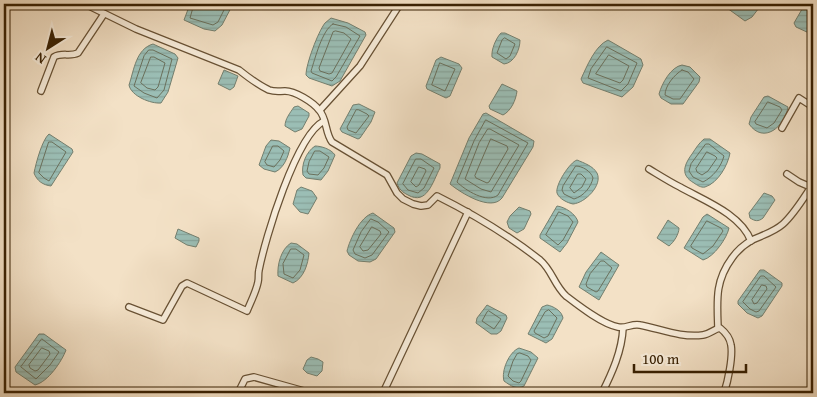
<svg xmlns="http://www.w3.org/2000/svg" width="817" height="397" viewBox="0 0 817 397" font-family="'Gentium Book Plus',serif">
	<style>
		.water { fill: url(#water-rules); stroke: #747f6e }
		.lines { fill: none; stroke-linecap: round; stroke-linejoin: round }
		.shore { stroke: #6a705c; stroke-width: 1 }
		.minor-casing { stroke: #685134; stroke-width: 8 }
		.minor { stroke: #f7ecda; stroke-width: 5.5 }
	</style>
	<defs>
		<pattern id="water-rules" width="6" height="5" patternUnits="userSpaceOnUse" patternTransform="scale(1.25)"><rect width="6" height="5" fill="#9bbeb5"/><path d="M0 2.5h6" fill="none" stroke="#86a39a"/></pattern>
	</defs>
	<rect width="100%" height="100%" fill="#f3e1c6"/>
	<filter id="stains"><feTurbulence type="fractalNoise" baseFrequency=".004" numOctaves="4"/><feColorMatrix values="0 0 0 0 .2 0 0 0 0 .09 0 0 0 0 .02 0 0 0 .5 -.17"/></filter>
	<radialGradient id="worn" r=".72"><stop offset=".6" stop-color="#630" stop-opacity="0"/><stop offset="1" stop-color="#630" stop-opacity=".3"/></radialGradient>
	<g class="water">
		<path d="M 190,4 L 233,4 L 222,25 L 215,31 L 204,29 L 184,20 Z"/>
		<path d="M 729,4 L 762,4 L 752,17 L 745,21 L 727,8 Z"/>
		<path d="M 805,4 L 813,4 L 813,29 L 809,33 L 796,27 L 794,23 Z"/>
		<path d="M 331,18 L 348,23 L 365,32 L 366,35 L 340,81 L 332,86 L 309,78 L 306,75 C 306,64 318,32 325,23 C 327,21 329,20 331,18 Z"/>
		<path d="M 501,33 L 505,33 L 520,40 C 520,50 514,63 504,64 L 492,57 C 491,50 496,38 501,33 Z"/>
		<path d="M 608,40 L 641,59 L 643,65 L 633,87 L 622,97 L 583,83 L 581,79 C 587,66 595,46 608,40 Z"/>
		<path d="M 153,44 L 175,54 L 178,58 L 168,92 L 161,103 C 151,104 131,96 129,85 C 134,70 136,49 153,44 Z"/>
		<path d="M 441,57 L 459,64 L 462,68 L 450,96 L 446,98 L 427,89 L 426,86 L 436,60 Z"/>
		<path d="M 682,65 L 690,67 L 700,77 L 699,82 L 683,104 L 671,104 L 661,98 L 659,94 C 662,83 671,67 682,65 Z"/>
		<path d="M 224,70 L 238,76 L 234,87 L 230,90 L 218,84 Z"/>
		<path d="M 502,84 L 517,91 C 516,100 511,111 503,115 L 490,109 L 489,106 Z"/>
		<path d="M 768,96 L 788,107 C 785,126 764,145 749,124 L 751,117 L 764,97 Z"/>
		<path d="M 359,104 L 375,112 L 371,122 L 360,138 L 358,139 L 342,132 L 340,129 L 353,105 Z"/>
		<path d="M 298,106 L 309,113 L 309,116 L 302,129 L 295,132 L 285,126 C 285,119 290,113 294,107 Z"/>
		<path d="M 486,113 L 534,141 L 533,147 L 502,198 C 491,212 461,193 450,184 L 469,138 L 483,114 Z"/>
		<path d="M 49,134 L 72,149 L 73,152 L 51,186 C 43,185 37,181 34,173 C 36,163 42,140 49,134 Z"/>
		<path d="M 704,139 L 710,139 L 730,153 C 728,165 718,183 705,187 C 701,188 697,185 694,183 C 680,175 684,165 692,154 C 696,148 699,143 704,139 Z"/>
		<path d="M 271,140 L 279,141 L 290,148 C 288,157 284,168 275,172 L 264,169 L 259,165 L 266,146 Z"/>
		<path d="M 315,146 C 321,146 331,149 335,155 L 328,171 L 321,180 L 306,178 L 303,175 C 301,165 306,152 315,146 Z"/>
		<path d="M 416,153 L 422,154 L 440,164 L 440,168 C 433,181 427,206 408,195 C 402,192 399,189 397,183 L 411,156 Z"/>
		<path d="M 577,160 C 584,163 593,166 597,173 C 603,185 585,203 573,204 C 568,203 559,199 557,193 C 555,185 570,162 577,160 Z"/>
		<path d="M 301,187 L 312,191 L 317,198 L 308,214 L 300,212 L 293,204 L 297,190 Z"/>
		<path d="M 764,193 L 772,196 L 775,200 L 763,218 C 758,222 755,221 750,218 L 749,213 Z"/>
		<path d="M 557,206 C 565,207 576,214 578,222 L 567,243 L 560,252 L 540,238 L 540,235 Z"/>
		<path d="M 519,207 L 530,211 L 531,214 L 524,229 L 517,233 L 509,228 L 507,222 L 510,216 Z"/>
		<path d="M 373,213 L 394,228 L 395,232 L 376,259 L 370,262 L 358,261 L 349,255 L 347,251 C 350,239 360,217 373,213 Z"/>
		<path d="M 707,214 L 729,228 C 727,238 714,257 703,260 L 684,248 L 703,217 Z"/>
		<path d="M 668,220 L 679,228 C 679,234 674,242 669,246 L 657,238 Z"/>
		<path d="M 178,229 L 199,238 L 199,241 L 196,247 L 187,245 L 175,238 Z"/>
		<path d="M 291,243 L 297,244 L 309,253 C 308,264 304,278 293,283 L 278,276 C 277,265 281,249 291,243 Z"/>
		<path d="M 601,252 L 619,265 L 599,300 L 579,287 L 586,272 Z"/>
		<path d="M 760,270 L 764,270 L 782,283 L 782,286 L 762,316 L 758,318 L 747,313 L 738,304 L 738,301 Z"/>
		<path d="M 487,305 L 506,315 L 507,318 L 501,331 L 497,334 L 491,334 L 476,323 L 477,318 Z"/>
		<path d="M 547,305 C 553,306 562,311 563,318 L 552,339 L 546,343 L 528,334 L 542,307 Z"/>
		<path d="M 39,334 L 44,334 L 66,350 C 62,361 48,382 35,385 L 16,372 L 15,367 Z"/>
		<path d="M 519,348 L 531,352 L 538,358 L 524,386 C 517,390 511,386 504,381 C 501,371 509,352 519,348 Z"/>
		<path d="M 311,357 L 318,359 L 323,362 L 322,371 L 317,376 L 307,373 L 303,369 L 307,360 Z"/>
	</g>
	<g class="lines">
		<g class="shore">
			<path d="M 194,4 L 190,18 L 213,25 L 218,22 L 227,4"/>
			<path d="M 333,24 L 346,27 L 360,36 L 336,77 L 332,81 L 312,73 L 311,71 C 315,59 322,30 333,24 Z"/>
			<path d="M 336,31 L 344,33 L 351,39 L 332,73 L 329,74 L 320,71 L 319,68 L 333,32 Z"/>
			<path d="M 505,38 L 515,44 L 510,56 L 506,59 L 497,53 L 502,40 Z"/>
			<path d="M 607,47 L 637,63 L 628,84 L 621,91 L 588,78 L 591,69 Z"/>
			<path d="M 149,50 L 153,50 L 172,59 L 164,90 L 157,98 L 144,93 L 134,86 L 144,56 Z"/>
			<path d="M 609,55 L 629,66 L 623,80 L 620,83 L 596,74 Z"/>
			<path d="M 151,57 L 154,57 L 165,63 L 158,87 L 155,90 L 147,88 L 141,83 Z"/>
			<path d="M 440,63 L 455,69 L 445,91 L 432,85 Z"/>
			<path d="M 682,70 L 688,72 L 694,79 L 680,99 L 673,99 L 665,95 C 665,86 674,75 682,70 Z"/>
			<path d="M 768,102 L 780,107 L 782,110 L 774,123 L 767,128 L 756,124 L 755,122 Z"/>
			<path d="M 359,110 L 367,114 L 369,116 L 356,133 L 348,130 L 347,127 L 356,110 Z"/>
			<path d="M 486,120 L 528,143 L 498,195 C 487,204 465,190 457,182 L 474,141 Z"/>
			<path d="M 488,129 L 490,129 L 519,145 L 491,192 L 481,189 L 465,179 L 479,143 Z"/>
			<path d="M 491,139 L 507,146 L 508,149 L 489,182 L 487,183 L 476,178 L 475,176 Z"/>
			<path d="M 49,142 L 52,142 L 66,152 L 49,181 L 44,178 L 39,173 Z"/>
			<path d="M 706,144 L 709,144 L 724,156 C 721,167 713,177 703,182 L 693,177 L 689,171 L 691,164 Z"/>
			<path d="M 273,146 L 278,146 L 284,151 L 280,160 L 274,167 L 267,165 L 265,162 Z"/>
			<path d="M 315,151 L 320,151 L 329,157 L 324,168 L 318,175 L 309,174 L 307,171 L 309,162 Z"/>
			<path d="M 707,152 L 715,156 L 717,158 L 708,171 L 702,175 L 697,172 L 696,169 Z"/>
			<path d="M 416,159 L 421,159 L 434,168 L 424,188 L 418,193 L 408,190 L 403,184 Z"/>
			<path d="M 576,166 C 582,166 591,171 593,178 C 591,187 584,196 574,199 L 564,194 L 562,190 L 563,186 Z"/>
			<path d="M 419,167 L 425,169 L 426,171 L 419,185 L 416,187 L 411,182 Z"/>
			<path d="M 578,174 L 581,174 L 586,179 L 582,187 L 574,193 L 570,188 Z"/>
			<path d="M 559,212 L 568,216 L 573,222 L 563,240 L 558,245 L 546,235 Z"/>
			<path d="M 371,219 L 378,222 L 389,232 L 372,255 L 365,258 L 355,254 L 353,250 L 361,232 Z"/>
			<path d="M 707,221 L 721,228 L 723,231 L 713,246 L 703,254 L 692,248 L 691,246 Z"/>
			<path d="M 372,227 L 380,231 L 381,234 L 368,250 L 363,251 L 360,247 Z"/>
			<path d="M 291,249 L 296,249 L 304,255 L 300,270 L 293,278 L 284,274 L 283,264 Z"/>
			<path d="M 601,261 L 604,261 L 612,268 L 598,291 L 596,292 L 587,287 L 586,284 L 590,274 Z"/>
			<path d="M 761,276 L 764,276 L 776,287 L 759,311 L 756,312 L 750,309 L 743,302 Z"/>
			<path d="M 762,285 L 766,286 L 767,289 L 757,303 L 754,304 L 752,300 Z"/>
			<path d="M 549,310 L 557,318 L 548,336 L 544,338 L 535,333 L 534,331 L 545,312 Z"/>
			<path d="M 489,311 L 501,319 L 494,329 L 482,321 L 487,312 Z"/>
			<path d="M 42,339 L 59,352 L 50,365 L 36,379 L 21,367 Z"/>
			<path d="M 42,348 L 49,351 L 50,354 L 38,370 L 35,371 L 30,368 L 29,365 Z"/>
			<path d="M 520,353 L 528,356 L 531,360 L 521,381 L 519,383 L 513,381 L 508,376 L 513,361 L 517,354 Z"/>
		</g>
		<defs>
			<g id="minor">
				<path d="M 85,4 L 136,29 L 239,70 C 249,78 258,85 269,90 C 275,92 279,91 285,91 C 295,91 313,102 319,110 C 327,118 325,133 332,142 L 387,175 L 397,193 L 403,199 L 413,204 L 421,206 L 428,205 L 437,196 C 473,214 508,235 540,260 C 552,270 554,285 566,296 C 579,306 602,324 618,327 C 626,329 632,323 640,325 C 661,329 681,338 703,335 C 710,334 714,329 720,328 C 725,332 730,338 731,345 C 733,357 728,381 724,393"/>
				<path d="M 41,91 L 54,57 C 62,52 70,57 78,53 L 104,14"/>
				<path d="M 320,110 L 360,66 L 400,4"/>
				<path d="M 782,128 L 799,98 L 813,107"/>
				<path d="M 649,169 C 659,175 670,182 680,187 C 703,200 741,214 751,241"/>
				<path d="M 787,174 L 799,182 L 813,188"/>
				<path d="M 129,307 L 163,320 L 182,286 L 187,283 L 247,311 C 251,301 256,292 258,282 C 259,278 258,274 259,270 C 265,239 296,135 324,121"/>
				<path d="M 718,328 C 717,300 715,281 732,258 C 737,251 745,244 752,240 C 763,235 774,232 783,224 C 794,214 803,199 811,187"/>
				<path d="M 238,393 L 245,379 L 254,377 L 311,393"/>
				<path d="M 383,393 L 468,212"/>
				<path d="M 602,393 C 612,373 622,351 623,328"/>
			</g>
		</defs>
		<use href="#minor" class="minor-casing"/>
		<use href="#minor" class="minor"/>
	</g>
	<rect width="817" height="397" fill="none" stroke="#f3e1c6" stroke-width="20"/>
	<rect x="5" y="5" width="807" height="387" fill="none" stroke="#392103" stroke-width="2.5"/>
	<rect x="10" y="10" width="797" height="377" fill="none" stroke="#392103"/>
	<g transform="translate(48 48) rotate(216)" stroke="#f7ecda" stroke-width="4" paint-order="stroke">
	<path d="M0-4L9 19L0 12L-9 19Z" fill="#392103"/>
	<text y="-8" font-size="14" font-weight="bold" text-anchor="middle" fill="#392103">N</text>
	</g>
	<path d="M634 364v8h112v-8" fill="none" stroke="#392103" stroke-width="2.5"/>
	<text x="642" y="364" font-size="15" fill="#392103" stroke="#f7ecda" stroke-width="4" paint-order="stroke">100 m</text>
	<rect width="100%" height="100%" filter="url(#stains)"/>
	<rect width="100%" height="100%" fill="url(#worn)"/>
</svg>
